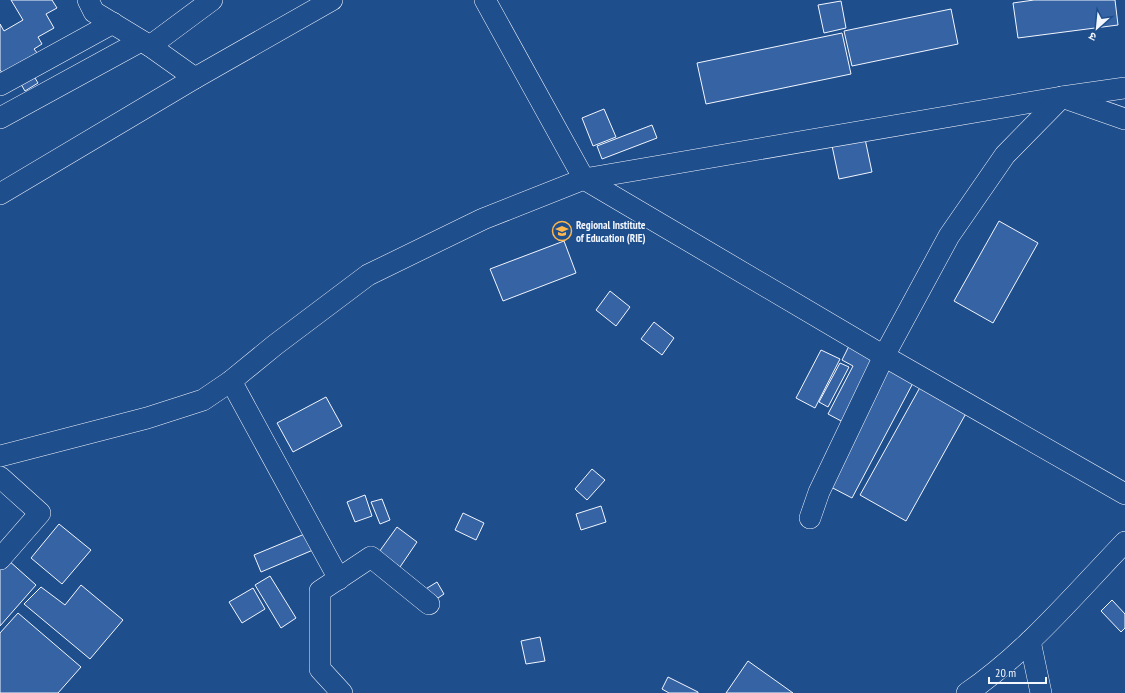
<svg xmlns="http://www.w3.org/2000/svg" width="1125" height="693" viewBox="0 0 1125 693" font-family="'PT Sans Narrow','Noto Sans Devanagari',sans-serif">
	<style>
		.building { fill: #3563a3; stroke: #f2f6ff }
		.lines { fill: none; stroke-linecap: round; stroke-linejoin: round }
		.minor-casing { stroke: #f2f6ff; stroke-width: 22 }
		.minor { stroke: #1f4e8c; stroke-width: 21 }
		.labels { text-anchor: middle; stroke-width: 3; stroke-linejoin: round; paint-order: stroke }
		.poi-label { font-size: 11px; font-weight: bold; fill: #f2f6ff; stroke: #1f4e8c; text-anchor: start }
	</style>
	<rect width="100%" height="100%" fill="#1f4e8c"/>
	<g class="building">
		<path d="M 11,0 L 52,0 L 57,8 L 46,14 L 54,28 L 38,37 L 42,44 L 34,49 L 38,54 L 25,61 L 38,83 L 25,91 L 12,69 L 3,74 L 0,70 L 0,24 L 4,31 L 23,20 Z"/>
		<path d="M 1034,0 L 1115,0 L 1118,25 L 1018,38 L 1013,3 Z"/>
		<path d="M 841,1 L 846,28 L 824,33 L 818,5 Z"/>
		<path d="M 951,9 L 958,44 L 852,66 L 844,31 Z"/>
		<path d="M 842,33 L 851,74 L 706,104 L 697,63 Z"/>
		<path d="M 604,109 L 616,137 L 593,146 L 582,118 Z"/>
		<path d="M 652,125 L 657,138 L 602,159 L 597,146 Z"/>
		<path d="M 864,134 L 872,172 L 839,179 L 831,141 Z"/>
		<path d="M 999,221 L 1038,243 L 993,323 L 954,301 Z"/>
		<path d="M 564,241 L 576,273 L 503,301 L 490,269 Z"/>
		<path d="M 610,291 L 630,307 L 616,326 L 596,310 Z"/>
		<path d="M 654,322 L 674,338 L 662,355 L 641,339 Z"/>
		<path d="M 851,342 L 878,356 L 843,422 L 828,414 L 853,366 L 842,360 Z"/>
		<path d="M 821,350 L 840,359 L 815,408 L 796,398 Z"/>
		<path d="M 840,363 L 849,367 L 828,407 L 819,402 Z"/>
		<path d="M 888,369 L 913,383 L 852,498 L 827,485 Z"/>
		<path d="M 923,382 L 969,408 L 906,521 L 860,495 Z"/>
		<path d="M 326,397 L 342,426 L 293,452 L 277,423 Z"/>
		<path d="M 592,469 L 605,480 L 587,500 L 575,489 Z"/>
		<path d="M 365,495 L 372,516 L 355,522 L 347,502 Z"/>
		<path d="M 382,499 L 390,520 L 380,524 L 371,502 Z"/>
		<path d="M 601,506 L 606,522 L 581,530 L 576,514 Z"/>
		<path d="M 463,513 L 484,523 L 476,540 L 455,530 Z"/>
		<path d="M 59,524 L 91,550 L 62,584 L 31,558 Z"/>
		<path d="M 397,527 L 417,542 L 400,567 L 379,552 Z"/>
		<path d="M 307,533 L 313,550 L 261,572 L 254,555 Z"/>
		<path d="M 8,560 L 36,585 L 0,626 L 0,570 Z"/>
		<path d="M 270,576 L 296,618 L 281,628 L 255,585 Z"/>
		<path d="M 437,582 L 444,594 L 432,602 L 424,590 Z"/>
		<path d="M 81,585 L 123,620 L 90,659 L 24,604 L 41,587 L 65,605 Z"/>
		<path d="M 253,588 L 265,609 L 242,623 L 229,602 Z"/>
		<path d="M 1112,600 L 1125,614 L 1125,628 L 1121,632 L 1101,611 Z"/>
		<path d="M 18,613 L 81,667 L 58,693 L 0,693 L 0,633 Z"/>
		<path d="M 540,637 L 545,661 L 526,664 L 521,641 Z"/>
		<path d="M 748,661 L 793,693 L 726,693 Z"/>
		<path d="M 668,677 L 698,692 L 698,693 L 669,693 L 662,689 Z"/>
	</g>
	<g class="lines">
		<defs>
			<g id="minor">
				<path d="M 88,0 L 94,12 L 150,46 L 195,78"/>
				<path d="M 485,0 L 584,179 L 884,356 L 1125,494"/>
				<path d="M 150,46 L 212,0"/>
				<path d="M 0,85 L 113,23"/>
				<path d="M 0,118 L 141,41"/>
				<path d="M 0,194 L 195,78 L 332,0"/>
				<path d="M 231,381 L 339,579"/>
				<path d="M 0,456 L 147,418 L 203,400 L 231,381 L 275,345 L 368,275 L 483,219 L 584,179 L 1062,97 L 1125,88"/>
				<path d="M 0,477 L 40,513 L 0,559"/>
				<path d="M 810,518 L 819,492 L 884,356 L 949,236 L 1005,155 L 1062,97 L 1125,119"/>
				<path d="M 1030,641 L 1041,693"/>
				<path d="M 342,693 L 320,669 L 320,591 L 371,557 L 429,604"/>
				<path d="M 967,693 C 1027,652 1075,594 1125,542"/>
			</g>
		</defs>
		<use href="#minor" class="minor-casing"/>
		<use href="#minor" class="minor"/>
	</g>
	<defs>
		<symbol id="university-ring" viewBox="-11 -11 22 22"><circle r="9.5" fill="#1f4e8c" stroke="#ffb74d" stroke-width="1.5"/><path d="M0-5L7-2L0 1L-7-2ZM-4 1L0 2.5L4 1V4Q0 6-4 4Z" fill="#ffb74d"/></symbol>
	</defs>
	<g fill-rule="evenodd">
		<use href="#university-ring" x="551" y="220" width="22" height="22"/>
	</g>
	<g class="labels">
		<g class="poi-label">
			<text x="576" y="229">Regional Institute<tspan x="576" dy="13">of Education (RIE)</tspan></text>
		</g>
	</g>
	<g transform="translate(1097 28) rotate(207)" stroke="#1f4e8c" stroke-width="3" paint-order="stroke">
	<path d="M0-3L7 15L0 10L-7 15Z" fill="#f2f6ff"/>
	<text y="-6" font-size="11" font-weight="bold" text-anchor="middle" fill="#f2f6ff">उ</text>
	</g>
	<path d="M989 677v6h57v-6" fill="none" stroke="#f2f6ff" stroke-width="2"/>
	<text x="995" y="677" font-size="12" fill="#f2f6ff" stroke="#1f4e8c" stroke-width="3" paint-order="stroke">20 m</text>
</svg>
